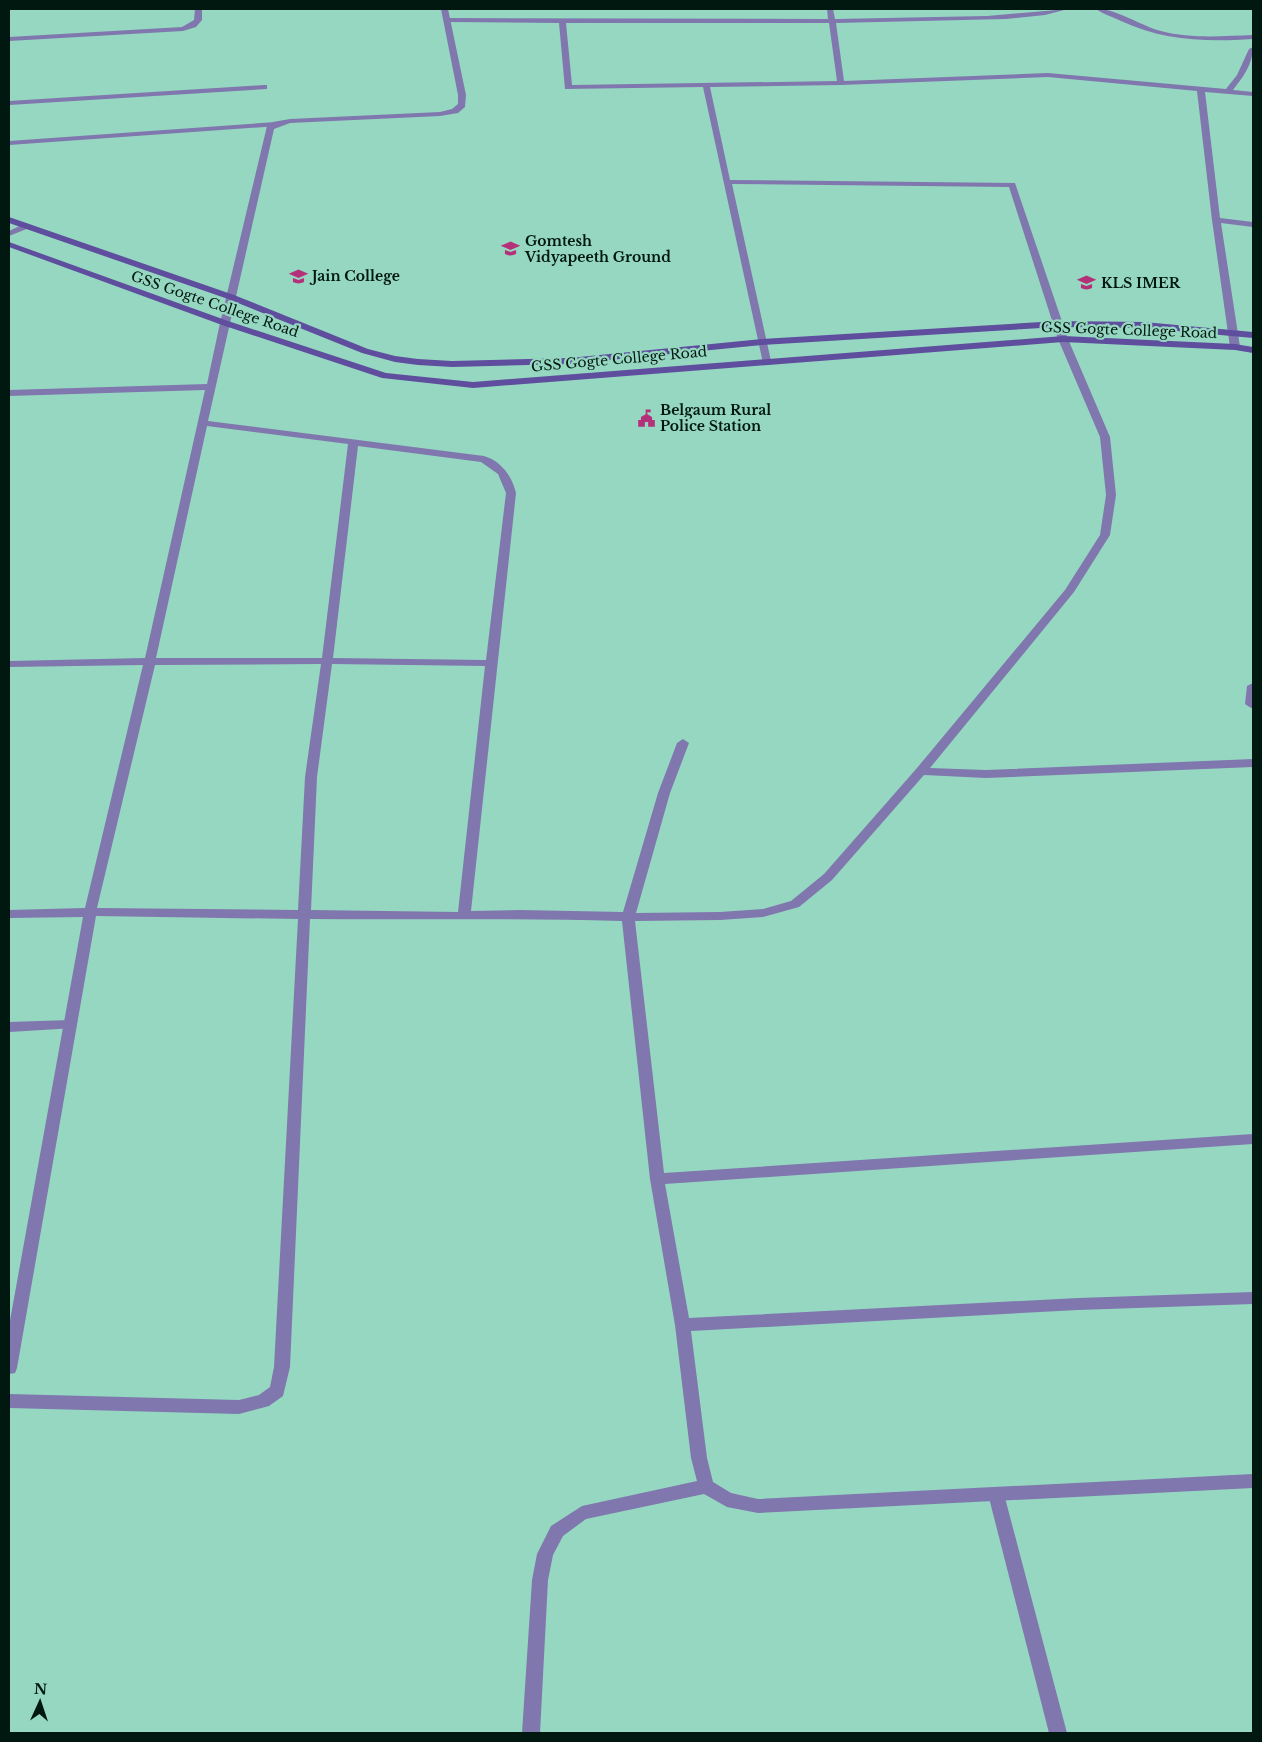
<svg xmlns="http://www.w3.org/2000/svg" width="1262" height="1742" viewBox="0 0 1262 1742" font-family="'Libre Baskerville',serif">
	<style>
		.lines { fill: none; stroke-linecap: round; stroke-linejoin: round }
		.service { fill: #8077ae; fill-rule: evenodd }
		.minor { fill: #8077ae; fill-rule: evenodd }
		.tertiary { fill: #8077ae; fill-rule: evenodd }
		.secondary { fill: #5f4e9e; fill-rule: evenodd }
		.labels { text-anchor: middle; stroke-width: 4.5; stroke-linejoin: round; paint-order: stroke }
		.far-poi-label { font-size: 14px; font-weight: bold; fill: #001810; stroke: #96d7c1; text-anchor: start }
		.far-street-label { font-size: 14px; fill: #001810; stroke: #96d7c1 }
	</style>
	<rect width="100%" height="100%" fill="#96d7c1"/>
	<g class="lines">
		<g class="service">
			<path d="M 70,1020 L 75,1022 L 77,1025 L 75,1028 L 9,1032 L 9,1022 Z"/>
			<path d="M 996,1487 L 1002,1489 L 1004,1494 L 1067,1733 L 1049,1733 L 988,1494 L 990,1489 Z"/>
		</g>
		<g class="minor">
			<path d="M 195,9 L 202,9 L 202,20 L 196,27 L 183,31 L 9,41 L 9,37 L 182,27 L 194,20 Z"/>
			<path d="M 827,9 L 833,9 L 835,19 L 987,16 L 1068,9 L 1045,15 L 1006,19 L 836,23 L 844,81 L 1048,73 L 1226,89 L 1237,75 L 1249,49 L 1253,47 C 1253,64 1243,77 1233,90 L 1253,92 L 1253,96 L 1205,92 L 1220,218 L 1253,222 L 1253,227 L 1221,223 L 1240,347 L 1235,350 L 1230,347 L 1212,220 L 1197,91 L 1048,77 L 841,85 L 710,87 L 730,180 L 1015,183 L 1068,339 L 1110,437 L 1116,495 L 1110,535 L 1074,592 L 930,768 L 986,770 L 1253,759 L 1253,767 L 986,778 L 924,775 L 832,880 L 799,907 L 763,917 L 720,920 L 635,921 L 664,1173 L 1253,1134 L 1253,1144 L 665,1184 L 689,1318 L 1078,1298 L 1253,1292 L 1253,1304 L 1078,1310 L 691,1331 L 707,1458 L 713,1482 L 731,1493 L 758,1499 L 1253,1474 L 1253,1488 L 758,1513 L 727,1507 L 704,1494 L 586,1519 L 563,1536 L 553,1555 L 548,1580 L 540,1733 L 522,1733 L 532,1580 L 537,1554 L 551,1526 L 582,1506 L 697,1481 L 691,1458 L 675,1325 L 650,1179 L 622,921 C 518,918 414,920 310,919 L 290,1367 L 283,1396 L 269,1406 L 239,1414 L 9,1408 L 9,1394 L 239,1400 L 259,1395 L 270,1387 L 274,1367 L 298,919 L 96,916 L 17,1368 L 15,1373 L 9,1374 L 9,1326 L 83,917 L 9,918 L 9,910 L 85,908 L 143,665 L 9,667 L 9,661 L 145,658 L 205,390 L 9,396 L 9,390 L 207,384 L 220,323 L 225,320 L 230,323 L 208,421 L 484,456 C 501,461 512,476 516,493 L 471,911 L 520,910 L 623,912 L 658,793 L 677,743 L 683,739 L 689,743 L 670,793 L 636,913 L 720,912 L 763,909 L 791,901 L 824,874 L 917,768 L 1065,590 L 1100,535 L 1106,495 L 1100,437 L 1058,339 L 1009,187 L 732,184 L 771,361 L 766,364 L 763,363 L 703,87 L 565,89 L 559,23 L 447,22 L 443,20 L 447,18 L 828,19 ZM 566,23 L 829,23 L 837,81 L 572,85 ZM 207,426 L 348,444 L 322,658 L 156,658 ZM 358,446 L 481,462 L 498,474 L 506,493 L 486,660 L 333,658 ZM 321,664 L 305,777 L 298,910 L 97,908 L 155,665 ZM 332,664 L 485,666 L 458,912 L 311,910 L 317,777 Z"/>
			<path d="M 1096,9 C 1116,8 1141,26 1161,31 C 1191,39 1223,36 1253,35 L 1253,39 C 1206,42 1164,41 1121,21 C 1113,17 1103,14 1096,9 Z"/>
			<path d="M 264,85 L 267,85 L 267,89 L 9,105 L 9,101 Z"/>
			<path d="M 276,122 L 280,124 L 279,126 L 9,145 L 9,141 Z"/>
			<path d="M 26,223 L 30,226 L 29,228 L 9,236 L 9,231 Z"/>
			<path d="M 1253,683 L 1253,707 L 1251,708 L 1245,704 L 1247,686 Z"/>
		</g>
		<path class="tertiary" d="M 441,9 L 448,9 L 466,95 L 465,107 L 458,113 L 440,116 L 290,123 L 274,129 L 230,323 L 225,326 L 222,325 L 220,323 L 267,126 L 273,122 L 290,119 L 440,112 L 452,109 L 458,104 L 458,95 Z"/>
		<g class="secondary">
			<path d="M 9,217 L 234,295 L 368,349 L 395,356 L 418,359 L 452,361 L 569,358 L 762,339 L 1058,321 L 1144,322 L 1253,332 L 1253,338 L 1144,328 L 1058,327 L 762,345 L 569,364 L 452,367 L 418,365 L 395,362 L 362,353 L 228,299 L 9,223 Z"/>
			<path d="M 9,242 L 228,321 L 386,373 L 473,382 L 1063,336 L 1235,344 L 1253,347 L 1253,353 L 1235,350 L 1063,342 L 473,388 L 382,378 L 222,325 L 9,247 Z"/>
		</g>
	</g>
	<defs>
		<symbol id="university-bare" viewBox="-9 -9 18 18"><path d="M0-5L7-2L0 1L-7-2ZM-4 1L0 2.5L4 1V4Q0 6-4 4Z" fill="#b43179" stroke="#96d7c1" stroke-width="2.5" paint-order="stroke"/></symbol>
		<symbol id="civic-bare" viewBox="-9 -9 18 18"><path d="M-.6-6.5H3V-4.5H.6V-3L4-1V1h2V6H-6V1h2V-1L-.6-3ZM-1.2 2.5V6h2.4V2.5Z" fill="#b43179" stroke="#96d7c1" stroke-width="2.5" paint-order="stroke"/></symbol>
	</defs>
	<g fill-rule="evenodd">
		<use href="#university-bare" x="498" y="236" width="25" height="25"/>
		<use href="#university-bare" x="286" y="264" width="25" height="25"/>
		<use href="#university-bare" x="1074" y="270" width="25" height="25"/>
		<use href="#civic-bare" x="634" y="406" width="25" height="25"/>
	</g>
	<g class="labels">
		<g class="far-poi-label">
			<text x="525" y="246">Gomtesh<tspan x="525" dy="16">Vidyapeeth Ground</tspan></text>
			<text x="312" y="281">Jain College</text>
			<text x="1101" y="288">KLS IMER</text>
			<text x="660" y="415">Belgaum Rural<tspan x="660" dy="16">Police Station</tspan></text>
		</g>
		<g class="far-street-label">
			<text transform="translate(215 304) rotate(19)" y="5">GSS Gogte College Road</text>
			<text transform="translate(1129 330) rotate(2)" y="5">GSS Gogte College Road</text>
			<text transform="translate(619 359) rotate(-5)" y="5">GSS Gogte College Road</text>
		</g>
	</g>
	<rect width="1262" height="1742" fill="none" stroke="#001810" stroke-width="20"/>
	<g transform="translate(40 1702) rotate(3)" stroke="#96d7c1" stroke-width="4" paint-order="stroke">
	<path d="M0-4L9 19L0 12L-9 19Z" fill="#001810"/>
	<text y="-8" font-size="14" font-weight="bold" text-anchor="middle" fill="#001810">N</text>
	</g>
</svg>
